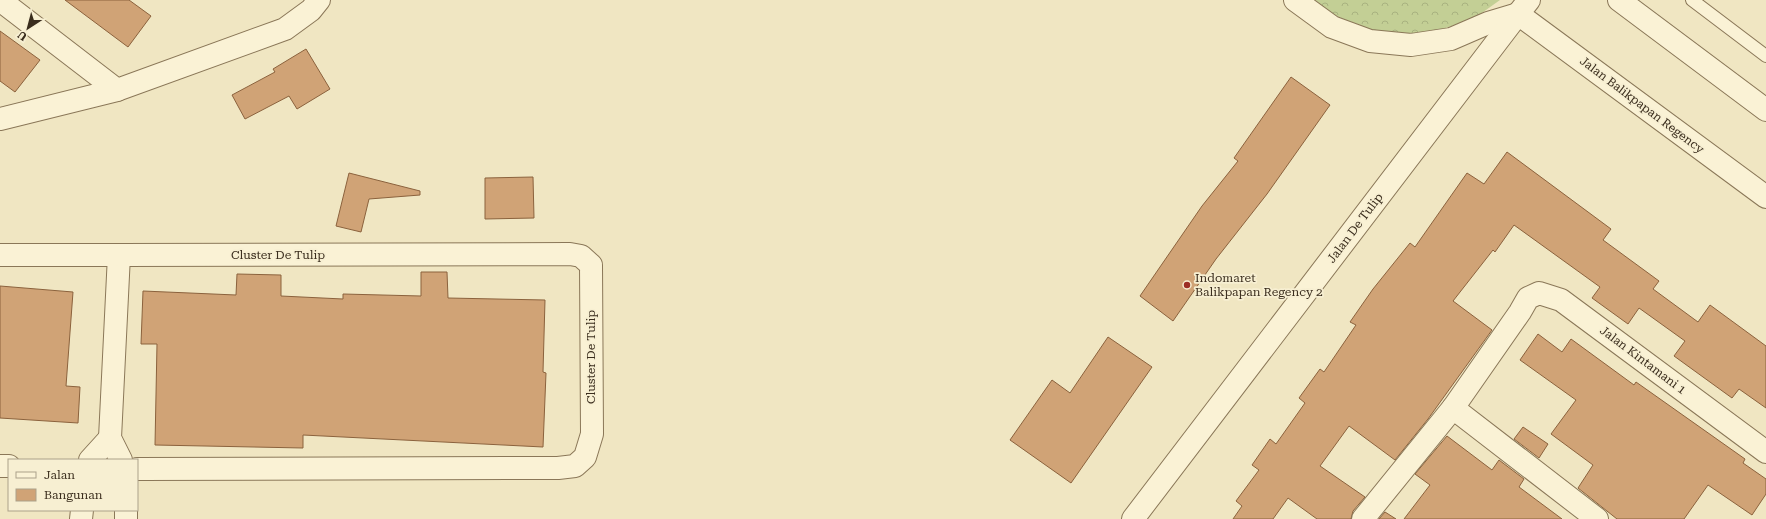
<svg xmlns="http://www.w3.org/2000/svg" width="1766" height="519" viewBox="0 0 1766 519" font-family="'Roboto Serif',serif">
	<style>
		.forest { fill: url(#forest-crowns) }
		.building { fill: #d0a376; stroke: #8b623d }
		.lines { fill: none; stroke-linecap: round; stroke-linejoin: round }
		.service-casing { stroke: #8a7758; stroke-width: 14 }
		.minor-casing { stroke: #8a7758; stroke-width: 24 }
		.tertiary-casing { stroke: #8a7758; stroke-width: 24 }
		.service { stroke: #faf2d5; stroke-width: 12 }
		.minor { stroke: #faf2d5; stroke-width: 22 }
		.tertiary { stroke: #faf2d5; stroke-width: 22 }
		.poi-dot { fill: #9c2e25; stroke: #f7efd2; stroke-width: 1.5 }
		.labels { text-anchor: middle; stroke-width: 3.5; stroke-linejoin: round; paint-order: stroke }
		.street-label { font-size: 12px; fill: #3a2d1d; stroke: #f7efd2 }
		.poi-label { font-size: 12px; fill: #3a2d1d; stroke: #f7efd2; text-anchor: start }
	</style>
	<defs>
		<pattern id="forest-crowns" width="20" height="18" patternUnits="userSpaceOnUse"><rect width="20" height="18" fill="#c3cf95"/><path d="M2 6a3 3 0 1 1 6 0M12 15a3 3 0 1 1 6 0" fill="none" stroke="#a8b280"/></pattern>
	</defs>
	<rect width="100%" height="100%" fill="#f0e6c2"/>
	<path class="forest" d="M 1312,0 L 1500,0 L 1472,20 L 1425,34 L 1375,31 L 1328,13 Z"/>
	<g class="building">
		<path d="M 65,0 L 129,0 L 151,16 L 128,47 Z"/>
		<path d="M 0,31 L 40,60 L 15,92 L 0,81 Z"/>
		<path d="M 306,49 L 330,89 L 297,109 L 289,96 L 245,119 L 232,95 L 275,72 L 273,69 Z"/>
		<path d="M 1291,77 L 1330,105 L 1267,194 L 1216,259 L 1173,321 L 1140,296 L 1202,206 L 1238,161 L 1234,158 Z"/>
		<path d="M 1507,152 L 1611,229 L 1603,240 L 1659,281 L 1653,289 L 1698,322 L 1710,305 L 1766,346 L 1766,408 L 1739,389 L 1732,398 L 1674,356 L 1685,341 L 1639,308 L 1628,324 L 1592,298 L 1600,287 L 1514,225 L 1495,252 L 1493,250 L 1453,301 L 1492,330 L 1428,419 L 1395,460 L 1349,426 L 1320,466 L 1365,497 L 1353,511 L 1351,519 L 1317,519 L 1288,498 L 1273,519 L 1233,519 L 1242,506 L 1236,501 L 1259,470 L 1252,465 L 1270,439 L 1276,444 L 1305,403 L 1299,398 L 1320,369 L 1324,372 L 1356,325 L 1350,322 L 1373,289 L 1410,243 L 1415,247 L 1467,173 L 1484,184 Z"/>
		<path d="M 349,173 L 420,191 L 420,195 L 369,199 L 361,232 L 336,226 Z"/>
		<path d="M 533,177 L 534,218 L 485,219 L 485,178 Z"/>
		<path d="M 421,272 L 447,272 L 448,298 L 545,300 L 543,372 L 546,373 L 543,447 L 303,435 L 303,448 L 155,445 L 157,344 L 141,344 L 143,291 L 236,295 L 237,274 L 281,275 L 281,296 L 343,299 L 343,294 L 421,296 Z"/>
		<path d="M 0,286 L 73,292 L 66,386 L 80,387 L 78,423 L 0,418 Z"/>
		<path d="M 1538,334 L 1562,352 L 1571,339 L 1634,385 L 1636,382 L 1745,459 L 1743,463 L 1766,479 L 1766,494 L 1752,515 L 1708,485 L 1684,519 L 1617,519 L 1578,488 L 1593,465 L 1551,434 L 1576,400 L 1520,360 Z"/>
		<path d="M 1108,337 L 1152,367 L 1071,483 L 1010,440 L 1052,380 L 1070,393 Z"/>
		<path d="M 1523,427 L 1548,444 L 1539,458 L 1514,439 Z"/>
		<path d="M 1447,436 L 1492,470 L 1499,460 L 1524,479 L 1519,487 L 1562,519 L 1404,519 L 1430,485 L 1415,474 Z"/>
		<path d="M 1385,512 L 1396,519 L 1379,519 Z"/>
	</g>
	<g class="lines">
		<defs>
			<path id="service" d="M 1692,0 L 1766,56"/>
			<g id="minor">
				<path d="M 0,0 L 117,90 L 285,29 L 311,10 L 319,0"/>
				<path d="M 1295,0 L 1332,27 L 1370,41 L 1411,45 L 1451,39 L 1488,23 L 1518,14"/>
				<path d="M 0,119 L 117,90"/>
				<path d="M 0,255 L 119,255 L 110,438 L 121,460"/>
				<path d="M 119,255 L 570,254 L 581,256 L 591,265 L 592,434 L 585,457 L 575,466 L 558,468 L 137,469"/>
				<path d="M 1453,408 L 1597,519"/>
				<path d="M 90,460 L 110,438"/>
				<path d="M 0,466 L 9,466"/>
				<path d="M 81,519 L 82,510"/>
				<path d="M 126,519 L 126,510"/>
				<path d="M 1133,519 L 1518,14"/>
				<path d="M 1363,519 L 1453,408 L 1520,312 L 1528,298 L 1539,293 L 1561,300 L 1766,452"/>
			</g>
			<g id="tertiary">
				<path d="M 1529,0 L 1518,14 L 1766,197"/>
				<path d="M 1619,0 L 1766,110"/>
			</g>
		</defs>
		<use href="#service" class="service-casing"/>
		<use href="#minor" class="minor-casing"/>
		<use href="#tertiary" class="tertiary-casing"/>
		<use href="#service" class="service"/>
		<use href="#minor" class="minor"/>
		<use href="#tertiary" class="tertiary"/>
	</g>
	<circle class="poi-dot" cx="1187" cy="285" r="4"/>
	<g class="labels">
		<g class="street-label">
			<text transform="translate(1642 105) rotate(37)" y="4">Jalan Balikpapan Regency</text>
			<text transform="translate(1355 228) rotate(-53)" y="4">Jalan De Tulip</text>
			<text x="278" y="259">Cluster De Tulip</text>
			<text transform="translate(591 357) rotate(-90)" y="4">Cluster De Tulip</text>
			<text transform="translate(1643 360) rotate(37)" y="4">Jalan Kintamani 1</text>
		</g>
		<g class="poi-label">
			<text x="1195" y="282">Indomaret<tspan x="1195" dy="14">Balikpapan Regency 2</tspan></text>
		</g>
	</g>
	<rect x="8" y="459" width="130" height="52" fill="#f7efd2" stroke="#aba18a"/>
	<rect x="16" y="472" width="20" height="6" fill="#faf2d5" stroke="#aba18a"/>
	<text x="44" y="479" font-size="12" fill="#3a2d1d">Jalan</text>
	<rect x="16" y="489" width="20" height="12" fill="#d0a376" stroke="#aba18a"/>
	<text x="44" y="499" font-size="12" fill="#3a2d1d">Bangunan</text>
	<g transform="translate(28 28) rotate(216)" stroke="#f7efd2" stroke-width="3" paint-order="stroke">
	<path d="M0-3L7 15L0 10L-7 15Z" fill="#3a2d1d"/>
	<text y="-6" font-size="11" font-weight="bold" text-anchor="middle" fill="#3a2d1d">U</text>
	</g>
</svg>
